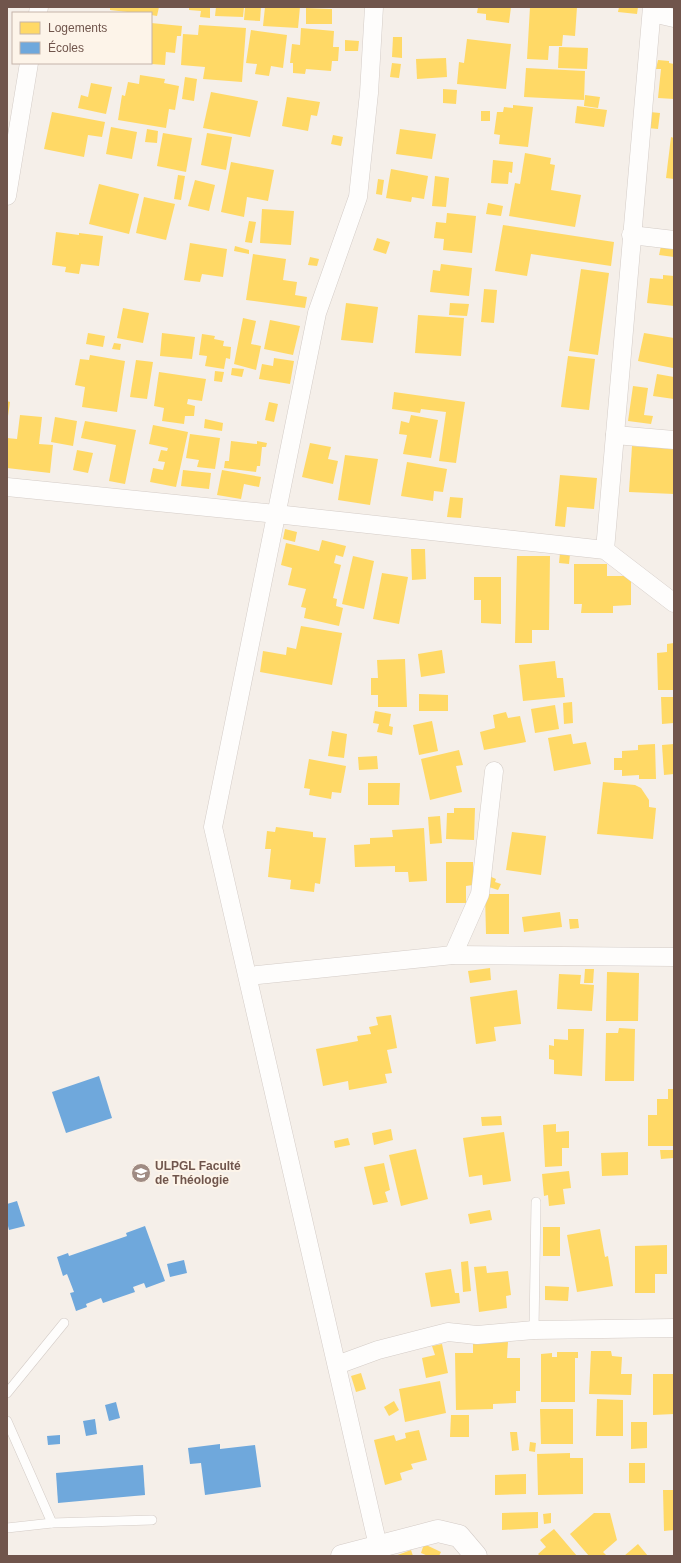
<svg xmlns="http://www.w3.org/2000/svg" width="681" height="1563" viewBox="0 0 681 1563" font-family="Arial,sans-serif">
	<style>
		.homes { fill: #ffd966 }
		.schools { fill: #6fa8dc }
		.lines { fill: none; stroke-linecap: round; stroke-linejoin: round }
		.lane-casing { stroke: #d4ccc7; stroke-width: 10 }
		.street-casing { stroke: #d4ccc7; stroke-width: 19 }
		.secondary-casing { stroke: #d4cbc6; stroke-width: 23 }
		.lane { stroke: #fefdfc; stroke-width: 9 }
		.street { stroke: #fefdfc; stroke-width: 18 }
		.secondary { stroke: #fefdfc; stroke-width: 22 }
		.labels { text-anchor: middle; stroke-width: 4; stroke-linejoin: round; paint-order: stroke }
		.poi-label { font-size: 12px; font-weight: bold; fill: #70554c; stroke: #fdf4e9; text-anchor: start }
	</style>
	<rect width="100%" height="100%" fill="#f5efe9"/>
	<g class="homes">
		<path d="M 110,7 L 159,7 L 157,16 L 151,15 L 151,13 L 136,13 L 110,10 Z"/>
		<path d="M 189,7 L 210,7 L 210,18 L 200,17 L 201,11 L 189,10 Z"/>
		<path d="M 216,7 L 244,7 L 243,17 L 215,16 Z"/>
		<path d="M 245,7 L 261,7 L 260,21 L 244,20 Z"/>
		<path d="M 265,7 L 300,7 L 298,28 L 263,26 Z"/>
		<path d="M 478,7 L 511,7 L 509,23 L 486,20 L 486,14 L 477,13 Z"/>
		<path d="M 530,7 L 577,7 L 575,36 L 563,35 L 562,46 L 549,46 L 548,60 L 527,59 Z"/>
		<path d="M 619,7 L 638,7 L 637,14 L 618,12 Z"/>
		<path d="M 306,8 L 332,9 L 332,24 L 306,24 Z"/>
		<path d="M 151,23 L 182,26 L 181,36 L 177,36 L 175,53 L 166,52 L 165,65 L 151,64 Z"/>
		<path d="M 199,25 L 246,28 L 242,82 L 203,79 L 205,67 L 181,65 L 183,34 L 198,35 Z"/>
		<path d="M 301,28 L 334,31 L 333,47 L 339,47 L 338,61 L 332,61 L 331,71 L 306,69 L 305,74 L 293,73 L 293,63 L 290,63 L 292,44 L 300,45 Z"/>
		<path d="M 251,30 L 287,35 L 283,68 L 271,66 L 269,76 L 255,74 L 257,64 L 246,63 Z"/>
		<path d="M 393,37 L 402,37 L 402,58 L 392,57 Z"/>
		<path d="M 467,39 L 511,44 L 506,89 L 457,84 L 459,62 L 464,63 Z"/>
		<path d="M 345,40 L 359,41 L 358,51 L 345,51 Z"/>
		<path d="M 559,47 L 588,48 L 587,69 L 558,68 Z"/>
		<path d="M 446,58 L 447,77 L 417,79 L 416,59 Z"/>
		<path d="M 658,60 L 669,61 L 669,63 L 674,64 L 674,99 L 658,98 L 661,69 L 656,69 Z"/>
		<path d="M 392,63 L 401,64 L 399,78 L 390,77 Z"/>
		<path d="M 526,68 L 585,71 L 584,100 L 524,97 Z"/>
		<path d="M 140,75 L 165,79 L 164,83 L 179,86 L 175,110 L 169,109 L 166,128 L 118,120 L 122,95 L 125,96 L 128,82 L 139,84 Z"/>
		<path d="M 185,77 L 197,79 L 194,101 L 182,99 Z"/>
		<path d="M 91,83 L 112,87 L 106,114 L 78,108 L 81,95 L 88,97 Z"/>
		<path d="M 443,89 L 457,90 L 456,104 L 443,103 Z"/>
		<path d="M 211,92 L 258,101 L 250,137 L 203,128 Z"/>
		<path d="M 585,95 L 600,97 L 598,108 L 584,106 Z"/>
		<path d="M 287,97 L 320,102 L 317,116 L 311,115 L 308,131 L 282,126 Z"/>
		<path d="M 513,105 L 533,107 L 528,147 L 499,144 L 500,135 L 494,134 L 497,112 L 503,112 L 504,107 L 513,108 Z"/>
		<path d="M 577,106 L 607,110 L 604,127 L 575,123 Z"/>
		<rect x="481" y="111" width="9" height="10"/>
		<path d="M 52,112 L 105,122 L 102,137 L 88,135 L 84,157 L 44,149 Z"/>
		<path d="M 650,112 L 660,113 L 658,129 L 648,128 Z"/>
		<path d="M 111,127 L 137,132 L 132,159 L 106,154 Z"/>
		<path d="M 147,129 L 158,131 L 157,143 L 145,142 Z"/>
		<path d="M 400,129 L 436,134 L 432,159 L 396,154 Z"/>
		<path d="M 163,133 L 192,138 L 186,172 L 157,166 Z"/>
		<path d="M 207,133 L 232,137 L 226,170 L 201,165 Z"/>
		<path d="M 333,135 L 343,137 L 341,146 L 331,144 Z"/>
		<path d="M 671,137 L 674,138 L 674,179 L 666,178 Z"/>
		<path d="M 525,153 L 551,158 L 550,164 L 555,165 L 551,190 L 581,195 L 575,227 L 509,216 L 515,183 L 520,184 Z"/>
		<path d="M 493,160 L 513,162 L 512,173 L 509,172 L 508,184 L 491,183 Z"/>
		<path d="M 231,162 L 274,170 L 268,201 L 247,197 L 244,217 L 221,212 Z"/>
		<path d="M 391,169 L 428,176 L 424,199 L 412,197 L 411,202 L 386,198 Z"/>
		<path d="M 178,175 L 185,176 L 181,200 L 174,199 Z"/>
		<path d="M 435,176 L 449,178 L 446,207 L 432,206 Z"/>
		<path d="M 378,179 L 384,180 L 382,195 L 376,194 Z"/>
		<path d="M 195,180 L 215,185 L 209,211 L 188,206 Z"/>
		<path d="M 99,184 L 139,194 L 129,234 L 89,224 Z"/>
		<path d="M 144,197 L 175,204 L 166,240 L 136,233 Z"/>
		<path d="M 488,203 L 503,206 L 501,216 L 486,214 Z"/>
		<path d="M 262,209 L 294,211 L 291,245 L 260,243 Z"/>
		<path d="M 447,213 L 476,216 L 472,253 L 443,250 L 444,239 L 434,238 L 436,222 L 446,223 Z"/>
		<path d="M 249,221 L 256,222 L 252,243 L 245,242 Z"/>
		<path d="M 503,225 L 614,242 L 611,266 L 531,254 L 527,276 L 495,271 Z"/>
		<path d="M 56,232 L 79,235 L 79,233 L 103,236 L 99,266 L 81,264 L 79,274 L 65,272 L 66,267 L 52,265 Z"/>
		<path d="M 377,238 L 390,242 L 386,254 L 373,250 Z"/>
		<path d="M 190,243 L 227,249 L 223,277 L 202,274 L 200,282 L 184,280 Z"/>
		<path d="M 235,246 L 249,250 L 249,254 L 234,251 Z"/>
		<path d="M 661,246 L 674,247 L 674,257 L 659,255 Z"/>
		<path d="M 253,254 L 286,259 L 283,280 L 297,282 L 295,295 L 307,297 L 305,308 L 246,300 Z"/>
		<path d="M 310,257 L 319,259 L 317,266 L 308,265 Z"/>
		<path d="M 441,264 L 472,268 L 469,296 L 430,292 L 433,270 L 440,271 Z"/>
		<path d="M 581,269 L 609,273 L 598,355 L 569,351 Z"/>
		<path d="M 663,275 L 674,276 L 674,306 L 647,303 L 650,278 L 663,279 Z"/>
		<path d="M 484,289 L 497,290 L 494,323 L 481,322 Z"/>
		<path d="M 346,303 L 378,307 L 373,343 L 341,340 Z"/>
		<path d="M 450,303 L 469,304 L 467,316 L 449,315 Z"/>
		<path d="M 123,308 L 149,313 L 143,343 L 117,338 Z"/>
		<path d="M 418,315 L 464,318 L 461,356 L 415,353 Z"/>
		<path d="M 243,318 L 256,321 L 251,344 L 261,346 L 256,370 L 234,364 Z"/>
		<path d="M 270,320 L 300,326 L 293,355 L 264,349 Z"/>
		<path d="M 88,333 L 105,336 L 103,347 L 86,344 Z"/>
		<path d="M 162,333 L 195,337 L 192,359 L 160,356 Z"/>
		<path d="M 644,333 L 674,338 L 673,368 L 638,361 Z"/>
		<path d="M 202,334 L 215,336 L 214,339 L 224,341 L 223,346 L 231,347 L 230,359 L 226,358 L 224,369 L 205,366 L 207,356 L 199,355 Z"/>
		<path d="M 114,343 L 121,344 L 120,350 L 112,349 Z"/>
		<path d="M 90,355 L 125,361 L 117,412 L 82,407 L 85,387 L 75,385 L 80,359 L 89,360 Z"/>
		<path d="M 568,356 L 595,359 L 589,410 L 561,407 Z"/>
		<path d="M 274,358 L 294,361 L 290,384 L 259,379 L 262,364 L 273,366 Z"/>
		<path d="M 136,360 L 153,362 L 147,399 L 130,397 Z"/>
		<path d="M 232,368 L 244,369 L 242,377 L 231,375 Z"/>
		<path d="M 215,371 L 224,372 L 222,382 L 214,381 Z"/>
		<path d="M 159,372 L 206,379 L 202,401 L 188,399 L 187,404 L 195,406 L 194,416 L 185,416 L 184,424 L 162,421 L 164,408 L 154,406 Z"/>
		<path d="M 657,374 L 674,377 L 674,399 L 653,396 Z"/>
		<path d="M 633,386 L 648,388 L 644,415 L 653,416 L 651,424 L 628,421 Z"/>
		<path d="M 394,392 L 465,402 L 456,463 L 439,461 L 446,412 L 421,409 L 420,413 L 392,409 Z"/>
		<path d="M 7,401 L 10,402 L 8,416 L 7,416 Z"/>
		<path d="M 269,402 L 278,404 L 274,422 L 265,420 Z"/>
		<path d="M 20,415 L 42,417 L 39,444 L 53,445 L 50,473 L 7,468 L 7,438 L 17,439 Z"/>
		<path d="M 411,415 L 438,420 L 431,458 L 403,454 L 407,435 L 399,434 L 401,421 L 409,423 Z"/>
		<path d="M 55,417 L 77,421 L 73,446 L 51,442 Z"/>
		<path d="M 205,419 L 223,423 L 222,431 L 204,428 Z"/>
		<path d="M 85,421 L 136,430 L 125,484 L 109,481 L 116,445 L 81,438 Z"/>
		<path d="M 153,425 L 188,432 L 176,487 L 150,482 L 153,468 L 163,470 L 165,462 L 158,461 L 161,450 L 167,451 L 168,448 L 149,444 Z"/>
		<path d="M 190,434 L 220,438 L 215,469 L 197,467 L 199,460 L 186,458 Z"/>
		<path d="M 231,441 L 257,444 L 257,441 L 267,443 L 266,447 L 262,447 L 260,466 L 257,466 L 256,472 L 224,468 L 225,461 L 229,461 Z"/>
		<path d="M 310,443 L 331,447 L 328,459 L 338,461 L 333,484 L 302,477 Z"/>
		<path d="M 632,446 L 674,449 L 674,494 L 629,492 Z"/>
		<path d="M 77,450 L 93,453 L 88,473 L 73,470 Z"/>
		<path d="M 345,455 L 378,459 L 370,505 L 338,500 Z"/>
		<path d="M 407,462 L 447,469 L 443,492 L 434,491 L 433,501 L 401,496 Z"/>
		<path d="M 183,470 L 211,473 L 209,489 L 181,486 Z"/>
		<path d="M 222,470 L 261,477 L 259,487 L 244,484 L 241,499 L 217,495 Z"/>
		<path d="M 560,475 L 597,478 L 594,509 L 567,507 L 565,527 L 555,526 Z"/>
		<path d="M 450,497 L 463,498 L 461,518 L 447,517 Z"/>
		<path d="M 285,529 L 297,532 L 295,542 L 283,539 Z"/>
		<path d="M 322,540 L 346,546 L 343,557 L 336,555 L 334,563 L 341,565 L 333,598 L 337,599 L 336,606 L 343,608 L 339,626 L 304,618 L 306,608 L 301,607 L 306,589 L 288,585 L 292,568 L 281,565 L 286,543 L 319,551 Z"/>
		<path d="M 411,549 L 425,549 L 426,579 L 412,580 Z"/>
		<path d="M 560,553 L 570,554 L 569,564 L 559,563 Z"/>
		<path d="M 353,556 L 374,561 L 364,609 L 342,604 Z"/>
		<path d="M 517,556 L 550,556 L 549,630 L 532,630 L 532,643 L 515,643 Z"/>
		<path d="M 574,564 L 607,564 L 607,576 L 631,576 L 631,605 L 613,606 L 613,613 L 581,613 L 582,604 L 574,604 Z"/>
		<path d="M 382,573 L 408,577 L 399,624 L 373,619 Z"/>
		<path d="M 474,577 L 501,577 L 501,624 L 481,623 L 481,600 L 474,600 Z"/>
		<path d="M 301,626 L 342,633 L 332,685 L 260,672 L 263,651 L 286,655 L 287,647 L 296,649 Z"/>
		<path d="M 674,643 L 674,690 L 658,690 L 657,653 L 667,652 L 667,644 Z"/>
		<path d="M 442,650 L 445,673 L 421,677 L 418,654 Z"/>
		<path d="M 405,659 L 407,707 L 378,707 L 378,695 L 371,695 L 371,678 L 378,678 L 377,660 Z"/>
		<path d="M 555,661 L 557,678 L 563,678 L 565,697 L 523,701 L 519,665 Z"/>
		<path d="M 419,694 L 448,695 L 448,711 L 419,711 Z"/>
		<path d="M 661,697 L 674,697 L 674,723 L 662,724 Z"/>
		<path d="M 572,702 L 573,723 L 564,724 L 563,703 Z"/>
		<path d="M 555,705 L 559,729 L 535,733 L 531,709 Z"/>
		<path d="M 375,711 L 391,714 L 389,726 L 393,727 L 392,735 L 377,732 L 379,724 L 373,723 Z"/>
		<path d="M 506,712 L 508,718 L 520,716 L 526,742 L 484,750 L 480,732 L 495,728 L 493,715 Z"/>
		<path d="M 432,721 L 438,751 L 419,755 L 413,725 Z"/>
		<path d="M 332,731 L 347,734 L 344,758 L 328,756 Z"/>
		<path d="M 571,734 L 573,744 L 586,742 L 591,764 L 554,771 L 548,738 Z"/>
		<path d="M 655,744 L 656,779 L 639,779 L 639,775 L 622,776 L 622,770 L 614,770 L 614,758 L 622,758 L 622,751 L 638,750 L 638,745 Z"/>
		<path d="M 674,744 L 674,774 L 664,775 L 662,745 Z"/>
		<path d="M 459,750 L 463,765 L 456,766 L 462,792 L 430,800 L 421,759 Z"/>
		<path d="M 377,756 L 378,769 L 359,770 L 358,757 Z"/>
		<path d="M 309,759 L 346,766 L 341,793 L 332,792 L 331,799 L 309,795 L 310,789 L 304,788 Z"/>
		<path d="M 603,782 L 635,785 L 641,788 L 649,800 L 649,807 L 656,808 L 653,839 L 597,834 Z"/>
		<path d="M 368,783 L 400,783 L 399,805 L 368,805 Z"/>
		<path d="M 454,808 L 475,808 L 474,840 L 446,839 L 447,813 L 454,813 Z"/>
		<path d="M 440,816 L 442,843 L 430,844 L 428,817 Z"/>
		<path d="M 276,827 L 313,832 L 313,837 L 326,838 L 320,884 L 315,883 L 314,892 L 290,889 L 291,880 L 268,877 L 271,849 L 265,849 L 267,831 L 275,832 Z"/>
		<path d="M 424,828 L 427,881 L 409,882 L 408,872 L 395,872 L 395,866 L 355,867 L 354,845 L 370,844 L 370,838 L 393,837 L 392,830 Z"/>
		<path d="M 512,832 L 546,836 L 541,875 L 506,870 Z"/>
		<path d="M 446,862 L 473,862 L 473,885 L 466,886 L 466,903 L 446,903 Z"/>
		<path d="M 489,876 L 496,879 L 495,882 L 501,884 L 498,890 L 486,886 Z"/>
		<path d="M 485,894 L 509,894 L 509,934 L 486,934 Z"/>
		<path d="M 560,912 L 562,927 L 524,932 L 522,917 Z"/>
		<path d="M 569,919 L 578,919 L 579,928 L 570,929 Z"/>
		<path d="M 490,968 L 491,980 L 470,983 L 468,971 Z"/>
		<path d="M 585,969 L 594,969 L 593,983 L 584,983 Z"/>
		<path d="M 607,972 L 639,973 L 638,1021 L 606,1021 Z"/>
		<path d="M 559,974 L 581,975 L 580,984 L 594,985 L 592,1011 L 557,1009 Z"/>
		<path d="M 517,990 L 521,1024 L 494,1027 L 496,1041 L 476,1044 L 470,997 Z"/>
		<path d="M 391,1015 L 397,1048 L 387,1050 L 392,1073 L 385,1074 L 387,1083 L 349,1090 L 348,1081 L 323,1086 L 316,1049 L 358,1041 L 357,1036 L 371,1034 L 369,1027 L 378,1025 L 376,1017 Z"/>
		<path d="M 619,1028 L 635,1029 L 634,1081 L 605,1081 L 606,1033 L 618,1033 Z"/>
		<path d="M 568,1029 L 584,1029 L 582,1076 L 554,1074 L 554,1060 L 549,1059 L 549,1045 L 554,1046 L 554,1039 L 568,1040 Z"/>
		<path d="M 668,1089 L 674,1089 L 674,1146 L 648,1146 L 648,1115 L 657,1115 L 657,1099 L 668,1099 Z"/>
		<path d="M 501,1116 L 502,1125 L 482,1126 L 481,1117 Z"/>
		<path d="M 556,1124 L 556,1132 L 569,1131 L 569,1148 L 562,1148 L 562,1166 L 545,1167 L 543,1125 Z"/>
		<path d="M 391,1129 L 393,1140 L 374,1145 L 372,1133 Z"/>
		<path d="M 504,1132 L 511,1181 L 483,1185 L 482,1175 L 469,1177 L 463,1138 Z"/>
		<path d="M 348,1138 L 350,1145 L 335,1148 L 334,1141 Z"/>
		<path d="M 416,1149 L 428,1199 L 401,1206 L 389,1155 Z"/>
		<path d="M 660,1150 L 674,1150 L 674,1158 L 661,1159 Z"/>
		<path d="M 628,1152 L 628,1175 L 602,1176 L 601,1153 Z"/>
		<path d="M 384,1163 L 390,1190 L 385,1192 L 388,1202 L 373,1205 L 364,1167 Z"/>
		<path d="M 569,1171 L 571,1188 L 563,1189 L 565,1204 L 549,1206 L 548,1195 L 544,1196 L 542,1174 Z"/>
		<path d="M 490,1210 L 492,1220 L 470,1224 L 468,1214 Z"/>
		<rect x="543" y="1227" width="17" height="29"/>
		<path d="M 600,1229 L 605,1257 L 608,1256 L 613,1286 L 577,1292 L 567,1235 Z"/>
		<path d="M 667,1245 L 667,1274 L 655,1274 L 655,1293 L 635,1293 L 635,1246 Z"/>
		<path d="M 468,1261 L 471,1291 L 463,1292 L 461,1262 Z"/>
		<path d="M 486,1266 L 487,1273 L 508,1271 L 511,1295 L 506,1296 L 507,1308 L 479,1312 L 474,1267 Z"/>
		<path d="M 451,1269 L 455,1293 L 459,1293 L 460,1303 L 431,1307 L 425,1273 Z"/>
		<path d="M 545,1286 L 569,1287 L 568,1301 L 545,1300 Z"/>
		<path d="M 508,1342 L 507,1358 L 520,1358 L 520,1391 L 516,1391 L 516,1403 L 493,1404 L 493,1409 L 456,1410 L 455,1353 L 473,1353 L 473,1343 Z"/>
		<path d="M 442,1344 L 448,1373 L 426,1378 L 422,1358 L 435,1355 L 432,1346 Z"/>
		<path d="M 591,1351 L 611,1351 L 612,1356 L 622,1357 L 621,1374 L 632,1374 L 631,1395 L 589,1394 Z"/>
		<path d="M 557,1352 L 578,1352 L 578,1358 L 575,1358 L 575,1402 L 541,1402 L 541,1354 L 552,1353 L 552,1357 L 557,1357 Z"/>
		<path d="M 361,1373 L 366,1389 L 356,1392 L 351,1376 Z"/>
		<path d="M 653,1374 L 674,1374 L 674,1414 L 653,1415 Z"/>
		<path d="M 440,1381 L 446,1413 L 405,1422 L 399,1389 Z"/>
		<path d="M 597,1399 L 623,1400 L 623,1436 L 596,1436 Z"/>
		<path d="M 394,1401 L 399,1410 L 389,1416 L 384,1407 Z"/>
		<path d="M 540,1409 L 573,1409 L 573,1444 L 541,1444 Z"/>
		<path d="M 451,1415 L 469,1415 L 469,1437 L 450,1437 Z"/>
		<path d="M 631,1422 L 647,1422 L 647,1448 L 631,1449 Z"/>
		<path d="M 419,1430 L 427,1460 L 411,1464 L 413,1469 L 400,1473 L 402,1480 L 385,1485 L 374,1440 L 394,1435 L 396,1441 L 406,1438 L 405,1433 Z"/>
		<path d="M 510,1432 L 517,1432 L 519,1450 L 512,1451 Z"/>
		<path d="M 530,1442 L 536,1443 L 535,1452 L 529,1451 Z"/>
		<path d="M 570,1453 L 570,1458 L 583,1458 L 583,1494 L 538,1495 L 537,1454 Z"/>
		<rect x="629" y="1463" width="16" height="20"/>
		<path d="M 526,1474 L 526,1494 L 495,1495 L 495,1475 Z"/>
		<path d="M 663,1490 L 674,1490 L 674,1530 L 664,1531 Z"/>
		<path d="M 538,1512 L 538,1528 L 502,1530 L 502,1513 Z"/>
		<path d="M 551,1513 L 551,1523 L 544,1524 L 543,1514 Z"/>
		<path d="M 594,1513 L 610,1513 L 617,1540 L 603,1552 L 607,1556 L 589,1556 L 570,1534 Z"/>
		<path d="M 554,1529 L 577,1556 L 540,1556 L 538,1554 L 546,1547 L 540,1540 Z"/>
		<path d="M 424,1544 L 441,1552 L 439,1556 L 428,1556 L 421,1553 Z"/>
		<path d="M 638,1544 L 648,1556 L 624,1556 Z"/>
		<path d="M 411,1550 L 413,1556 L 395,1556 Z"/>
	</g>
	<g class="schools">
		<path d="M 99,1076 L 112,1118 L 66,1133 L 52,1092 Z"/>
		<path d="M 17,1201 L 25,1226 L 9,1230 L 7,1222 L 7,1204 Z"/>
		<path d="M 145,1226 L 165,1281 L 146,1288 L 144,1283 L 133,1287 L 135,1292 L 103,1303 L 101,1298 L 86,1304 L 87,1307 L 76,1311 L 70,1293 L 74,1292 L 67,1274 L 63,1276 L 57,1257 L 68,1253 L 69,1256 L 127,1236 L 126,1233 Z"/>
		<path d="M 184,1260 L 187,1273 L 170,1277 L 167,1264 Z"/>
		<path d="M 116,1402 L 120,1418 L 109,1421 L 105,1405 Z"/>
		<path d="M 95,1419 L 97,1434 L 86,1436 L 83,1421 Z"/>
		<path d="M 60,1435 L 60,1444 L 48,1445 L 47,1436 Z"/>
		<path d="M 220,1444 L 220,1449 L 255,1445 L 261,1487 L 205,1495 L 201,1463 L 190,1464 L 188,1448 Z"/>
		<path d="M 143,1465 L 145,1495 L 58,1503 L 56,1473 Z"/>
	</g>
	<g class="lines">
		<defs>
			<g id="lane">
				<path d="M 534,1330 L 536,1202"/>
				<path d="M 7,1393 L 64,1323"/>
				<path d="M 7,1421 L 52,1523"/>
				<path d="M 7,1528 L 52,1523 L 152,1520"/>
			</g>
			<g id="street">
				<path d="M 374,7 L 369,93 L 358,197 L 317,313 L 213,827 L 378,1546"/>
				<path d="M 38,13 L 39,7"/>
				<path d="M 652,13 L 674,18"/>
				<path d="M 7,196 L 29,63"/>
				<path d="M 631,235 L 674,240"/>
				<path d="M 615,435 L 674,440"/>
				<path d="M 7,487 L 276,514 L 605,550 L 674,603"/>
				<path d="M 605,550 L 652,7"/>
				<path d="M 453,955 L 480,894 L 494,771"/>
				<path d="M 248,976 L 453,955 L 674,957"/>
				<path d="M 337,1365 L 378,1350 L 448,1332 L 477,1335 L 534,1330 L 674,1328"/>
			</g>
			<path id="secondary" d="M 342,1556 L 438,1531 L 459,1536 L 476,1556"/>
		</defs>
		<use href="#lane" class="lane-casing"/>
		<use href="#street" class="street-casing"/>
		<use href="#secondary" class="secondary-casing"/>
		<use href="#lane" class="lane"/>
		<use href="#street" class="street"/>
		<use href="#secondary" class="secondary"/>
	</g>
	<defs>
		<symbol id="university-disc" viewBox="-11 -11 22 22"><circle r="9.5" fill="#9f8b83" stroke="#fdf4e9"/><path d="M0-5L7-2L0 1L-7-2ZM-4 1L0 2.5L4 1V4Q0 6-4 4Z" fill="#fff"/></symbol>
	</defs>
	<g fill-rule="evenodd">
		<use href="#university-disc" x="130" y="1162" width="22" height="22"/>
	</g>
	<g class="labels">
		<g class="poi-label">
			<text x="155" y="1170">ULPGL Faculté<tspan x="155" dy="14">de Théologie</tspan></text>
		</g>
	</g>
	<rect width="681" height="1563" fill="none" stroke="#70554c" stroke-width="16"/>
	<rect x="12" y="12" width="140" height="52" fill="#fdf4e9" stroke="#c5b4aa"/>
	<rect x="20" y="22" width="20" height="12" fill="#ffd966" stroke="#c5b4aa"/>
	<text x="48" y="32" font-size="12" fill="#70554c">Logements</text>
	<rect x="20" y="42" width="20" height="12" fill="#6fa8dc" stroke="#c5b4aa"/>
	<text x="48" y="52" font-size="12" fill="#70554c">Écoles</text>
</svg>
